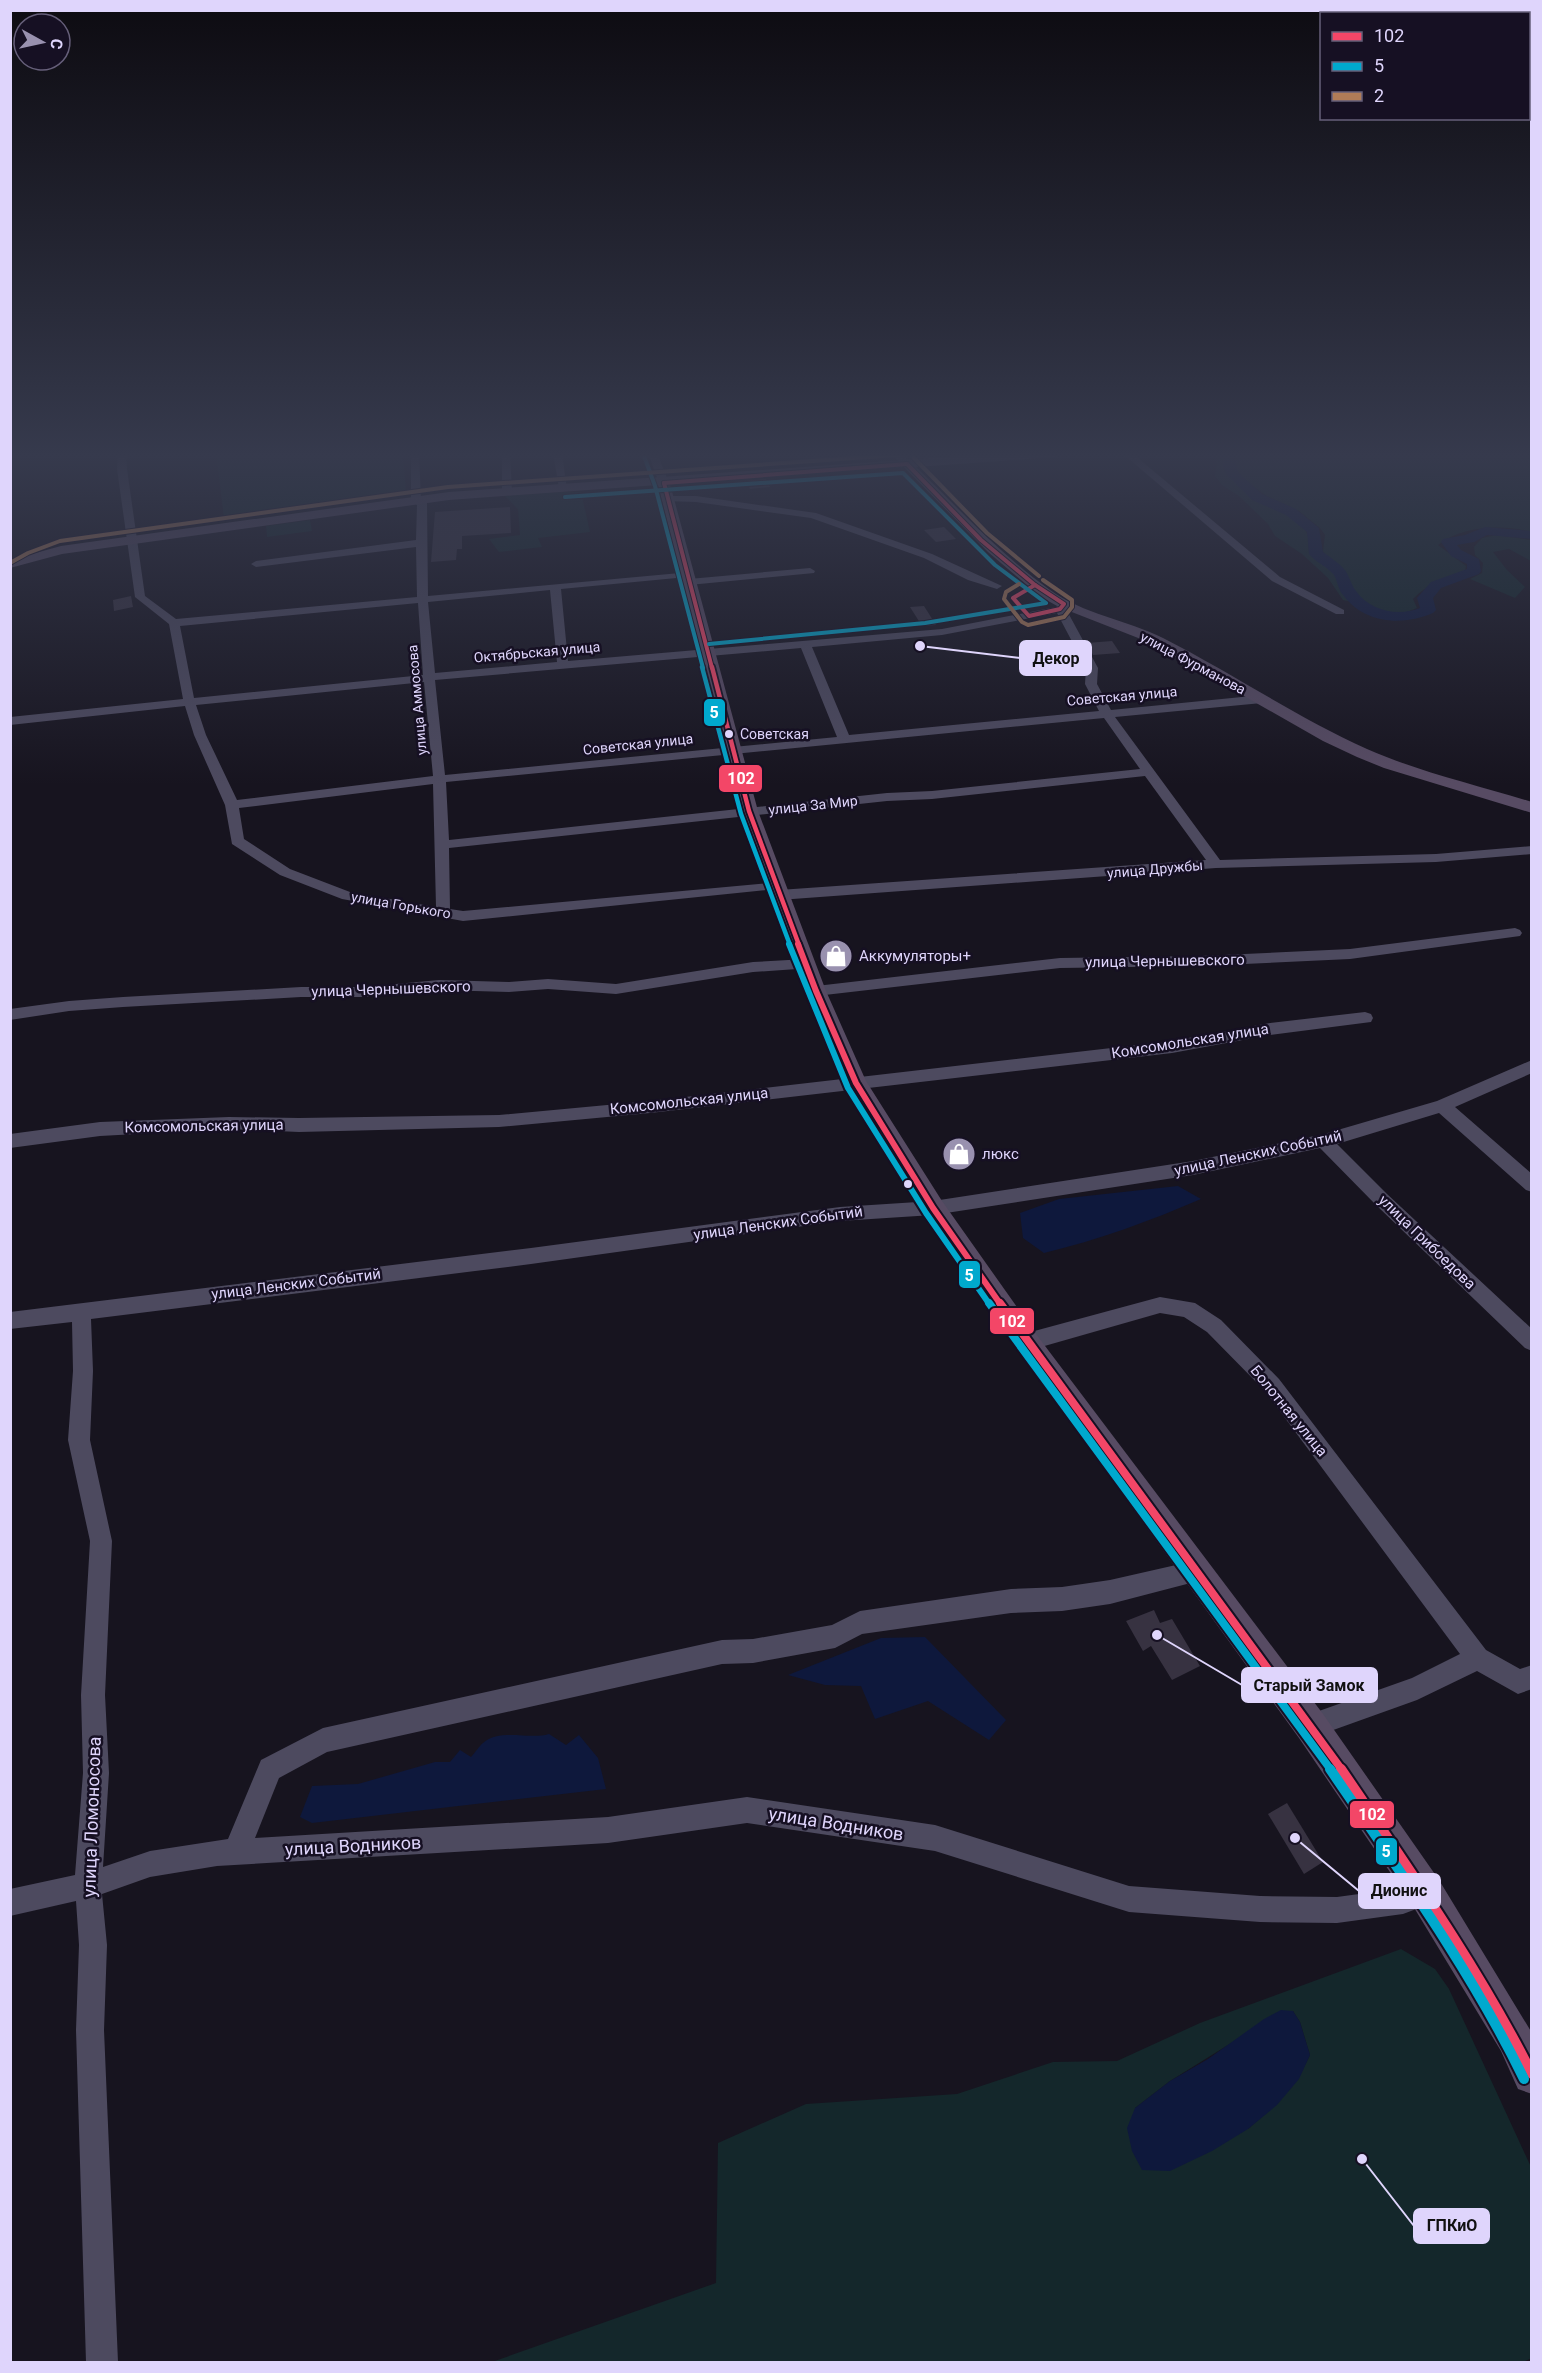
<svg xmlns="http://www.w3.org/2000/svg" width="1542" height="2373" viewBox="0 0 1542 2373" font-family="Roboto,sans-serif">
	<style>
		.green { fill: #14272b; fill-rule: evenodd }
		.water { fill: #0e183c }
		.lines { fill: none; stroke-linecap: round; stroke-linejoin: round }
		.river { fill: #0e183c; fill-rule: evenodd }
		.building { fill: #373241 }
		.minor { fill: #4d4a5f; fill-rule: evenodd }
		.major { fill: #574b63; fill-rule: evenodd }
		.bus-1-far4-casing { stroke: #161023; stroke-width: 6 }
		.bus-1-far3-casing { stroke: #161023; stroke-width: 8 }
		.bus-1-far2-casing { stroke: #161023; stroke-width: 10 }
		.bus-1-far1-casing { stroke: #161023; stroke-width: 12 }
		.bus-1-casing { stroke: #161023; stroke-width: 14 }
		.bus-2-far4-casing { stroke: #161023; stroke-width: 6 }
		.bus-2-far3-casing { stroke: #161023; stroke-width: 8 }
		.bus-2-far2-casing { stroke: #161023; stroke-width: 10 }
		.bus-2-far1-casing { stroke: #161023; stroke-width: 12 }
		.bus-2-casing { stroke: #161023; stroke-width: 14 }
		.bus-3-casing { stroke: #161023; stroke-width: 6 }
		.bus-1-far4 { stroke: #f34667; stroke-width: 4 }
		.bus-1-far3 { stroke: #f34667; stroke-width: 4.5 }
		.bus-1-far2 { stroke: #f34667; stroke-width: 6 }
		.bus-1-far1 { stroke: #f34667; stroke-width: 8 }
		.bus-1 { stroke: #f34667; stroke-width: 10 }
		.bus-2-far4 { stroke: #00a9ce; stroke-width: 4 }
		.bus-2-far3 { stroke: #00a9ce; stroke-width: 4.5 }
		.bus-2-far2 { stroke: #00a9ce; stroke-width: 6 }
		.bus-2-far1 { stroke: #00a9ce; stroke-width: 8 }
		.bus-2 { stroke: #00a9ce; stroke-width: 10 }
		.bus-3 { stroke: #b07c57; stroke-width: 4 }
		.bus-dot { fill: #dfd5fc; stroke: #161023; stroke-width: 2 }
		.labels { text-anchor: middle; stroke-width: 5; stroke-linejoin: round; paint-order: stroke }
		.far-street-label { font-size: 14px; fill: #dfd5fc; stroke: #161023 }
		.bus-label { font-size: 14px; fill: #dfd5fc; stroke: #161023; text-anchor: start }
		.poi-label { font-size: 15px; fill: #dfd5fc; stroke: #161023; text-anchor: start }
		.street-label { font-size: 15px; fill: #dfd5fc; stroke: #161023 }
		.near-street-label { font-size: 18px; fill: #dfd5fc; stroke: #161023 }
		.leader { fill: none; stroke: #dfd5fc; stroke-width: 2 }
		.callout-dot { fill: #dfd5fc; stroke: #161023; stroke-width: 2 }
		.callout { fill: #dfd5fc; stroke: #dfd5fc; stroke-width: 2 }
		.callout-label { font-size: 16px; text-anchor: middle; font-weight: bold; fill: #111 }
		.line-badge { stroke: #161023; stroke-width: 2 }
		.badge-label { font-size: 16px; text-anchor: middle; font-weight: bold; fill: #fff }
	</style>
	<rect width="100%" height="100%" fill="#17141f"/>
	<g class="green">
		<path d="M 216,453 L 403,453 L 406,493 L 224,518 Z"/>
		<path d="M 1214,453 L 1226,458 C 1224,468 1227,472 1233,479 C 1240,486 1246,494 1254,499 C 1271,510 1301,513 1308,536 C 1309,540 1308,546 1309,551 L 1336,574 L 1352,602 L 1343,600 L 1328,578 L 1302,554 L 1275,536 L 1268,524 L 1239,496 L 1222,485 L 1215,476 L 1217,463 Z"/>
		<path d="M 1231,453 L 1531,453 L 1531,532 C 1502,524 1462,526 1438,545 L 1466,566 L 1465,571 C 1445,579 1428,583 1413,599 L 1417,608 L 1404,613 L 1381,612 L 1362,603 L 1342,570 L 1329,561 L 1323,551 L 1325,535 L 1320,528 L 1299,511 L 1265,495 L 1235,472 L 1236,458 Z"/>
		<path d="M 561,492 L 581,492 L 590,532 L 538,538 L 542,547 L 499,552 L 489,539 L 520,535 L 518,509 L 505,496 Z"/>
		<path d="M 310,520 L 312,531 L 267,537 L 266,526 Z"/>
		<path d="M 1496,535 L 1531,540 L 1531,561 L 1509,549 L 1493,552 L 1507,570 L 1525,587 L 1515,598 L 1470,579 L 1482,573 L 1483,563 L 1475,555 L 1474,547 L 1482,538 Z"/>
		<path d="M 1401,1949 L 1435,1969 L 1449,1989 L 1531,2167 L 1532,2358 L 1523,2362 L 492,2362 L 716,2283 L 718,2143 L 806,2104 L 957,2094 L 1053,2062 L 1117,2061 L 1200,2023 ZM 1293,2011 L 1300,2022 L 1310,2055 C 1294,2090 1276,2105 1248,2129 L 1135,2108 L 1170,2081 L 1236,2040 Z"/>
	</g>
	<g class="water">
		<path d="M 1178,1186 L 1201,1199 C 1150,1221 1098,1240 1044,1253 L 1023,1238 L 1020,1213 L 1059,1199 Z"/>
		<path d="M 925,1637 L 1006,1720 L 989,1740 L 928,1701 L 875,1719 L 861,1686 L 825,1685 L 788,1675 L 881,1638 Z"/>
		<path d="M 549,1734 L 566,1745 L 579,1735 L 598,1758 L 606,1789 L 312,1823 L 300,1817 L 312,1786 L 358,1784 L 435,1762 L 450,1762 L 460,1750 L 471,1757 C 475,1753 479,1746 483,1743 C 500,1728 529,1740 549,1734 Z"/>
		<path d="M 1281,2010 L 1293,2011 L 1300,2022 L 1310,2055 L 1299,2079 L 1277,2105 L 1248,2129 L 1212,2151 L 1170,2171 L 1142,2170 L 1132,2151 L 1127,2128 L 1135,2108 L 1170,2081 L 1208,2059 L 1264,2019 Z"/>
	</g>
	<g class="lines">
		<path class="river" d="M 1219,453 L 1233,453 L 1238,472 L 1262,494 L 1296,509 L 1319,528 L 1323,552 C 1331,558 1339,563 1345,570 C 1350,577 1351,585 1356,591 C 1370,611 1398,617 1420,608 L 1417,598 L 1431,582 L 1467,569 L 1467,564 L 1451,556 L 1441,542 L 1443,539 L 1465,535 L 1485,527 L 1532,531 L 1532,539 L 1487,535 L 1474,542 L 1457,545 L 1461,550 L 1479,559 L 1481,571 L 1479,574 L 1441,588 L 1433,598 L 1436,610 L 1433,613 C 1403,626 1365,624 1344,596 C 1338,590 1338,582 1334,575 C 1327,566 1316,563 1309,554 L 1307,532 L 1286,515 L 1252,500 L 1226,474 L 1223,467 L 1223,458 Z"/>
	</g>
	<g class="building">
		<path d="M 766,479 L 770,487 L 750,489 L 746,481 Z"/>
		<path d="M 510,507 L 511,533 L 462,536 L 462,549 L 457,549 L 456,560 L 431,562 L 435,512 Z"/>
		<path d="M 944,527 L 956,539 L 936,542 L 924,530 Z"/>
		<path d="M 131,596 L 133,607 L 114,611 L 113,600 Z"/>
		<path d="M 924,606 L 936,625 L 922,626 L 910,607 Z"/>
		<path d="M 1112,641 L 1120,653 L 1093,655 L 1087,643 Z"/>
		<path d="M 1154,1610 L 1160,1623 L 1172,1619 L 1200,1666 L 1172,1680 L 1151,1646 L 1143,1651 L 1126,1621 Z"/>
		<path d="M 1287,1803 L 1323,1862 L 1304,1874 L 1268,1814 Z"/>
	</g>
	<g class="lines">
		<g class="minor">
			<path d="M 118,453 L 126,453 L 127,469 L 145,596 L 176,619 L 417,597 L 416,547 L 256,567 L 251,564 L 256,561 L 416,540 L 417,505 L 411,501 L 411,453 L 419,453 L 421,499 L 427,503 L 428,596 L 691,572 L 691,576 L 687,577 L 561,589 L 568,661 L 942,629 L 1056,607 L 1064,601 L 1069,604 L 1066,609 L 1098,668 L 1097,684 L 1111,710 L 1262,695 L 1268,699 L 1262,703 L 1115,717 L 1220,860 L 1436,854 L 1532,846 L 1532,854 L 1436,862 L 1216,868 L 779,900 L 772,895 L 779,890 L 1206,860 L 1145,776 L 932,799 L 887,801 L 449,848 L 450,909 L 463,911 L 781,882 L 783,885 L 776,889 L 463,921 L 342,899 L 280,875 L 232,844 L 225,805 L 194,735 L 185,706 L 10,725 L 10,717 L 183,699 L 169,624 L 135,597 L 117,469 ZM 550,590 L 557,662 L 435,673 L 428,602 ZM 418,603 L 423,675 L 194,698 L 180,626 ZM 1057,613 L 1086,668 L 1085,684 L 1099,711 L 849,735 L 812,647 L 942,635 ZM 801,648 L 837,737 L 445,775 L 435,680 ZM 424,682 L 433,776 L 237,800 L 206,735 L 196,705 ZM 1104,718 L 1140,769 L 932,791 L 887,793 L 449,840 L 446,782 ZM 433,784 L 436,907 L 350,892 L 290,869 L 244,839 L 239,808 Z"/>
			<path d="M 502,453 L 510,453 L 512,492 L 507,495 L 502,492 Z"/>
			<path d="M 553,453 L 562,453 L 567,490 L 559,488 Z"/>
			<path d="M 648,453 L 657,453 L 669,483 L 667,485 L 659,483 Z"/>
			<path d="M 891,453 L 901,453 L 912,464 L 904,466 Z"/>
			<path d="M 1122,453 L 1132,453 L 1280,577 L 1344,610 L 1344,614 L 1336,614 L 1272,581 Z"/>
			<path d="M 668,496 L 696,496 L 816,513 L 932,554 L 1002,586 L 997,589 L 968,580 L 924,558 L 811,518 L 696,502 L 665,501 L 665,497 Z"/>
			<path d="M 810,568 L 815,571 L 814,573 L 689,585 L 684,582 L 689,579 Z"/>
			<path d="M 1515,928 L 1520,930 L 1522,933 L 1520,936 L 1350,959 L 1200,966 L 1060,968 L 816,996 L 810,995 L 808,991 L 810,987 L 816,986 L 1060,958 L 1200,956 L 1350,949 Z"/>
			<path d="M 806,959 L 814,964 L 811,968 L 753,972 L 616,994 L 548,989 L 509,992 L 439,990 L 364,997 L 301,997 L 123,1007 L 69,1011 L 10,1020 L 10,1009 L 69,1001 L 123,997 L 301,987 L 364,987 L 439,980 L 509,982 L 548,979 L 616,984 L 753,962 Z"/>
			<path d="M 1365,1012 L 1371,1014 L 1373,1018 L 1371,1022 L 1270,1035 L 1172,1053 L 650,1113 L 499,1127 L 299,1132 L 229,1129 L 100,1136 L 10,1148 L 10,1134 L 100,1122 L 229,1117 L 299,1118 L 499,1115 L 650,1101 L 1172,1041 L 1270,1023 Z"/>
			<path d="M 1532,1060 L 1532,1073 L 1455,1107 L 1532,1174 L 1532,1192 L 1526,1190 L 1439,1113 L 1337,1144 L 1387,1194 L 1532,1329 L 1532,1351 L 1525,1348 L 1375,1204 L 1320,1148 L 1193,1175 L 933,1215 L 840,1221 L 531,1264 L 91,1319 L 93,1371 L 90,1440 L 112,1541 L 105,1695 L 109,1773 L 103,1867 L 150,1851 L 228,1839 L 261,1760 L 323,1728 L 722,1640 L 753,1639 L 832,1625 L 860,1611 L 1011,1589 L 1062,1587 L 1110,1580 L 1198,1560 L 1206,1563 L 1209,1571 L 1206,1579 L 1110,1604 L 1062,1611 L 1011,1613 L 862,1634 L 835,1648 L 753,1663 L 722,1664 L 327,1752 L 279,1778 L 255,1838 L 608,1817 L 747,1797 L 935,1825 L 1129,1886 L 1260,1896 L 1337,1897 L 1403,1888 L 1426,1880 L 1435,1884 L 1439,1893 L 1435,1902 L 1403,1914 L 1337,1923 L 1260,1922 L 1129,1912 L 935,1851 L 747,1823 L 608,1843 L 217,1866 L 150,1877 L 102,1894 L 107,1945 L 104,2030 L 118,2362 L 86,2362 L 76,2030 L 79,1945 L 76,1901 L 10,1916 L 10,1889 L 75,1875 L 83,1773 L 81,1695 L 90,1541 L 68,1440 L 73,1371 L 72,1322 L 10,1329 L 10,1312 L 531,1248 L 840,1207 L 933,1201 L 1193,1161 L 1324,1134 L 1437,1101 Z"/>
			<path d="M 1160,1297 L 1195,1303 L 1221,1320 L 1279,1379 L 1486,1650 L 1520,1669 L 1532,1665 L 1532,1689 L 1518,1694 L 1477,1671 L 1417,1700 L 1311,1738 L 1302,1735 L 1299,1726 L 1302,1717 L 1412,1678 L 1460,1654 L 1265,1391 L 1207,1332 L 1184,1317 L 1160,1313 L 1027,1351 L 1020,1348 L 1017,1342 L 1020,1336 L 1027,1333 Z"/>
		</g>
		<path class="major" d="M 1002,453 L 1062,453 L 1056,457 L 916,467 C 959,509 1001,555 1050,590 C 1083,614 1127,620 1163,638 C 1232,673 1296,717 1367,749 C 1419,772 1477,785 1532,802 L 1532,813 L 1384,768 L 1357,757 L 1323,741 L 1151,643 L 1059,607 L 1041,597 L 988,552 L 904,467 L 670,484 L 758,811 L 826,991 L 866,1081 L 942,1201 L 1036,1334 L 1323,1714 L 1439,1880 L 1532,2033 L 1532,2094 L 1518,2089 L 1501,2051 L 1413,1906 L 1299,1738 L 1018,1350 L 924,1215 L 845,1083 L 806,991 L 740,811 L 658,485 L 449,500 L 62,554 L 10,568 L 10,560 L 61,546 L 449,492 Z"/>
		<defs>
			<g id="bus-1-far4">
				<path d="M 907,464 L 981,540 L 1035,585"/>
				<path d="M 664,483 L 712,668"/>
				<path d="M 664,483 L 907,464"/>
				<path d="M 1035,585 L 1064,604 L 1060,609 L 1029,616 L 1013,598 Z"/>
			</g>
			<path id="bus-1-far3" d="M 712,667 L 749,811 L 799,945"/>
			<path id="bus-1-far2" d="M 798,944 L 816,991 L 856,1083 L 933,1208 L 1001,1305"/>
			<path id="bus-1-far1" d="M 1000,1303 L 1342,1770"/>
			<path id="bus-1" d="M 1341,1769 C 1408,1868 1478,1967 1532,2074"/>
			<g id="bus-2-far4">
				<path d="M 644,456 L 655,486 L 703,668"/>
				<path d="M 565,497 L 903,473 L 995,565 L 1046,603 L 925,623 L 709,644"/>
			</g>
			<path id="bus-2-far3" d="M 702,667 L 741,814 L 790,945"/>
			<path id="bus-2-far2" d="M 789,944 L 848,1088 L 926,1213 L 990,1305"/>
			<path id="bus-2-far1" d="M 989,1303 L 1331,1770"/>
			<path id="bus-2" d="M 1330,1769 C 1398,1869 1471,1970 1524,2079"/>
			<g id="bus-3">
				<path d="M 914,458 L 987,533 L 1039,576"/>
				<path d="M 10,563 L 28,553 L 60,541 L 448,487 L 925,453"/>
				<path d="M 1019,584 L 1006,592 L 1004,599 L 1022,622 L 1028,625 L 1064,617 L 1072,607 L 1072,600 L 1043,580"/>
			</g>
		</defs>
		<use href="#bus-1-far4" class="bus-1-far4-casing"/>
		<use href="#bus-1-far3" class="bus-1-far3-casing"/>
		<use href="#bus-1-far2" class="bus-1-far2-casing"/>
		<use href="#bus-1-far1" class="bus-1-far1-casing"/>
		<use href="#bus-1" class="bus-1-casing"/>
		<use href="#bus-2-far4" class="bus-2-far4-casing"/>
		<use href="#bus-2-far3" class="bus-2-far3-casing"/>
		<use href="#bus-2-far2" class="bus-2-far2-casing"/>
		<use href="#bus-2-far1" class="bus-2-far1-casing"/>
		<use href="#bus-2" class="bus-2-casing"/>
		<use href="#bus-3" class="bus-3-casing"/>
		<use href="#bus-1-far4" class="bus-1-far4"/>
		<use href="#bus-1-far3" class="bus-1-far3"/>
		<use href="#bus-1-far2" class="bus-1-far2"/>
		<use href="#bus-1-far1" class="bus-1-far1"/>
		<use href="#bus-1" class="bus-1"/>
		<use href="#bus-2-far4" class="bus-2-far4"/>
		<use href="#bus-2-far3" class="bus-2-far3"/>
		<use href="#bus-2-far2" class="bus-2-far2"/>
		<use href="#bus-2-far1" class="bus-2-far1"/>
		<use href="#bus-2" class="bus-2"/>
		<use href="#bus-3" class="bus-3"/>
	</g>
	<linearGradient id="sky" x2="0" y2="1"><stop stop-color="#0d0b11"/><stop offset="0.58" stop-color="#363a4d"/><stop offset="1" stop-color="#363a4d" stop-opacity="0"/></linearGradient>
	<rect width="1542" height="785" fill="url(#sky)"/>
	<defs>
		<symbol id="shop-disc" viewBox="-11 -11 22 22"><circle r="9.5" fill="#9991af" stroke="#161023"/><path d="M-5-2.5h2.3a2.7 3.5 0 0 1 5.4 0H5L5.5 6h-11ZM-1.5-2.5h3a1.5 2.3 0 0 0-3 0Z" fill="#fff"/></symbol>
	</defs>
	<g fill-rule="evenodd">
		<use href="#shop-disc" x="817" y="937" width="38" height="38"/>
		<use href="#shop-disc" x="940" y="1135" width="38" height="38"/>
	</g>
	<g class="bus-dot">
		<circle cx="729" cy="734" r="5"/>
		<circle cx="908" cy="1184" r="5"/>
	</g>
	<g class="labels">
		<g class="far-street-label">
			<text transform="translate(537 652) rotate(-5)" y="5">Октябрьская улица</text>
			<text transform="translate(1193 663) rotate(28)" y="5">улица Фурманова</text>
			<text transform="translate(1122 696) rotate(-5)" y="5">Советская улица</text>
			<text transform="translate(417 700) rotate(-95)" y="5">улица Аммосова</text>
			<text transform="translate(638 744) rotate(-6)" y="5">Советская улица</text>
			<text transform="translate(813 805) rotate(-6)" y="5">улица За Мир</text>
			<text transform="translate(1155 869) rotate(-5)" y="5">улица Дружбы</text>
			<text transform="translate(401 905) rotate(10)" y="5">улица Горького</text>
		</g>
		<g class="bus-label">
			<text x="740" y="739">Советская</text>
		</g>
		<g class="poi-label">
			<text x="859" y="961">Аккумуляторы+</text>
			<text x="982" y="1159">люкс</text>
		</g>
		<g class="street-label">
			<text transform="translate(1165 961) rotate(-1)" y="5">улица Чернышевского</text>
			<text transform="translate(391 989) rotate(-2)" y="5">улица Чернышевского</text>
			<text transform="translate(1190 1041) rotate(-9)" y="5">Комсомольская улица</text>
			<text transform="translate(689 1101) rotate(-6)" y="5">Комсомольская улица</text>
			<text transform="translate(204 1126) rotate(-1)" y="5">Комсомольская улица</text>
			<text transform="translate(1258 1153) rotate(-12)" y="5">улица Ленских Событий</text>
			<text transform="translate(778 1223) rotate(-8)" y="5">улица Ленских Событий</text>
			<text transform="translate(1427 1242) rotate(44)" y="5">улица Грибоедова</text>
			<text transform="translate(296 1284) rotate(-7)" y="5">улица Ленских Событий</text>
			<text transform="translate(1289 1411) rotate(51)" y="5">Болотная улица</text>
		</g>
		<g class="near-street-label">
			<text transform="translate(92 1817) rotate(-88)" y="6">улица Ломоносова</text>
			<text transform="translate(836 1824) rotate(9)" y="6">улица Водников</text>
			<text transform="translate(353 1846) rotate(-3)" y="6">улица Водников</text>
		</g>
	</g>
	<path class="leader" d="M920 646L1020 658M1157 1635L1242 1685M1295 1838L1359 1891M1362 2159L1414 2226"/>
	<g class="callout-dot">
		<circle cx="920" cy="646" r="6"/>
		<circle cx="1157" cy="1635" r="6"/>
		<circle cx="1295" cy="1838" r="6"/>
		<circle cx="1362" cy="2159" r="6"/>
	</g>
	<g class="callout">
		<rect x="1020" y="641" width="71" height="34" rx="6"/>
		<rect x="1242" y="1668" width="135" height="34" rx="6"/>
		<rect x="1359" y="1874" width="81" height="34" rx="6"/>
		<rect x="1414" y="2209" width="75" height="34" rx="6"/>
	</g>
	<g class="callout-label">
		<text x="1056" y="664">Декор</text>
		<text x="1309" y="1691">Старый Замок</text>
		<text x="1399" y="1896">Дионис</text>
		<text x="1452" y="2231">ГПКиО</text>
	</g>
	<g class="line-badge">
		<rect x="703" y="698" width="23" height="29" rx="6" fill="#00a9ce"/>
		<rect x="718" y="764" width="45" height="29" rx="6" fill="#f34667"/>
		<rect x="958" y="1260" width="23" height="29" rx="6" fill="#00a9ce"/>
		<rect x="989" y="1307" width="46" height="28" rx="6" fill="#f34667"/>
		<rect x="1349" y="1800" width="46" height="29" rx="6" fill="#f34667"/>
		<rect x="1375" y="1837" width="23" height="29" rx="6" fill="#00a9ce"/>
	</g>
	<g class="badge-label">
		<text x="714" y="718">5</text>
		<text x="741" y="784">102</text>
		<text x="969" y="1281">5</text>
		<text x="1012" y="1327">102</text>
		<text x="1372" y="1820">102</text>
		<text x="1386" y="1857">5</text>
	</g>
	<rect width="1542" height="2373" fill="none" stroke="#dfd5fc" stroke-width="24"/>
	<rect x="1320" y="12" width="210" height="108" fill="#161023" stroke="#665f7a" stroke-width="1.5"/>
	<rect x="1332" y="32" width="30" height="9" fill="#f34667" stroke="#665f7a" stroke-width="1.5"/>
	<text x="1374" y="42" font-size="18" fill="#dfd5fc">102</text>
	<rect x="1332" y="62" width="30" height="9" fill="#00a9ce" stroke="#665f7a" stroke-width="1.5"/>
	<text x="1374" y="72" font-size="18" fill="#dfd5fc">5</text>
	<rect x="1332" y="92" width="30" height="9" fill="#b07c57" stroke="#665f7a" stroke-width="1.5"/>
	<text x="1374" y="102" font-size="18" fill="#dfd5fc">2</text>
	<g transform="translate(42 42) rotate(98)"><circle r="28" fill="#161023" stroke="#665f7a" stroke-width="1.5"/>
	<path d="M0-4.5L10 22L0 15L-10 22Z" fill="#9991af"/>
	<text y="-9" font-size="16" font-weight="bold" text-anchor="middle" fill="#dfd5fc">С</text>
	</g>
</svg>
